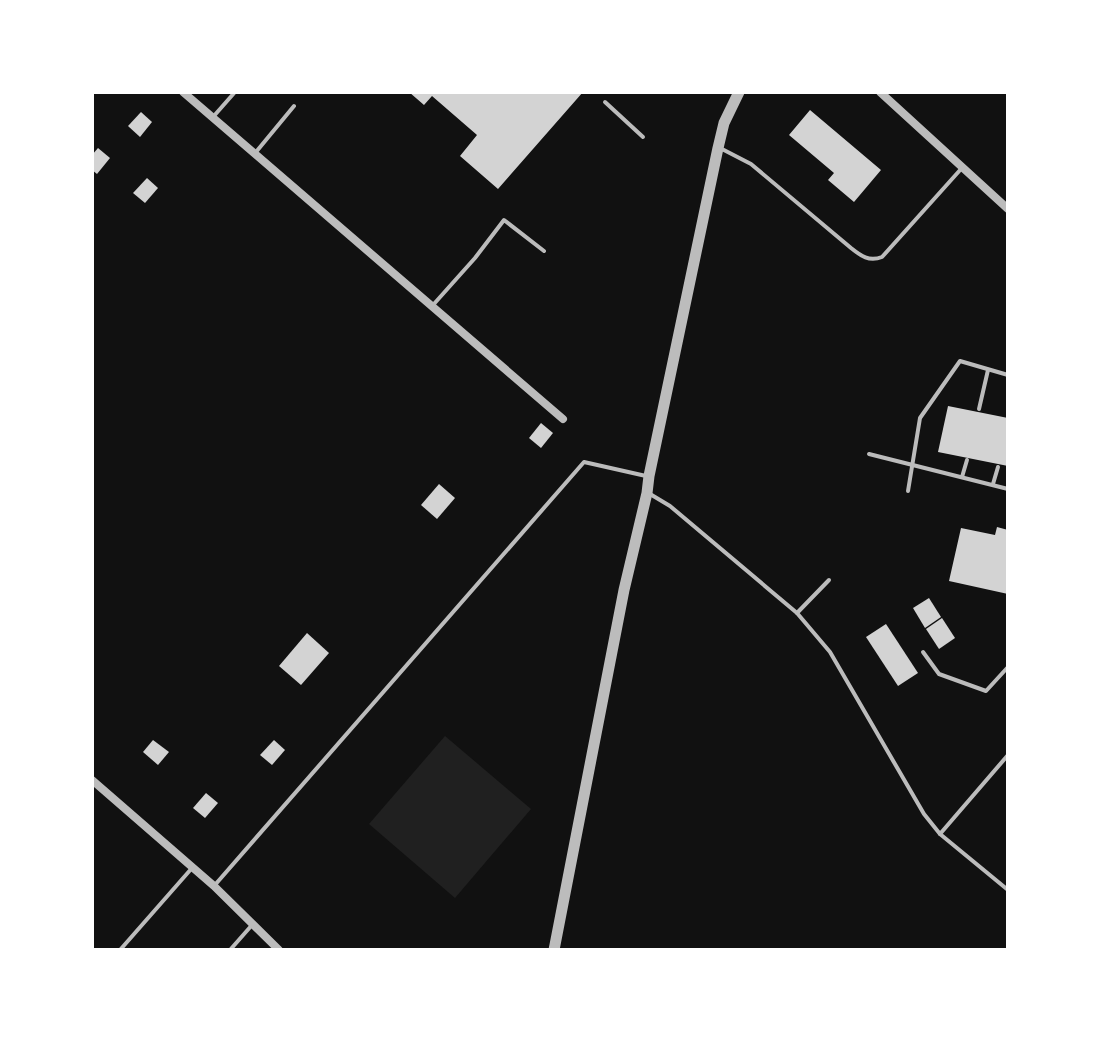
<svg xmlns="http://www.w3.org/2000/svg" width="1100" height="1042" viewBox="0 0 1100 1042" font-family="'Exo 2',sans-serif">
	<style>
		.green { fill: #202020 }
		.building { fill: #d3d3d3 }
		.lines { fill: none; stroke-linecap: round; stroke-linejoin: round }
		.service { stroke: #bcbcbc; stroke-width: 4 }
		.minor { stroke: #bcbcbc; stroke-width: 8 }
		.tertiary { stroke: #bcbcbc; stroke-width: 11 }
	</style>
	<rect width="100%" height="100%" fill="#111"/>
	<path class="green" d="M 445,736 L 531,809 L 455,898 L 369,824 Z"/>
	<g class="building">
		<path d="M 409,92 L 583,92 L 498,189 L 460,156 L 477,135 L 432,96 L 424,105 Z"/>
		<path d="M 810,110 L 881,170 L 854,202 L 828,180 L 834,173 L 789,135 Z"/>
		<path d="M 141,112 L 152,122 L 140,137 L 128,126 Z"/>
		<path d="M 98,148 L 110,158 L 97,174 L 92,170 L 92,155 Z"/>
		<path d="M 147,178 L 158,188 L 145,203 L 133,193 Z"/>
		<path d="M 948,406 L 1008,418 L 1008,466 L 938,452 Z"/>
		<path d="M 541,423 L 553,433 L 541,448 L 529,438 Z"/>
		<path d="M 439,484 L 455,498 L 437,519 L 421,505 Z"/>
		<path d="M 997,527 L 1008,530 L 1008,594 L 949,581 L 961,528 L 995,535 Z"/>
		<path d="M 929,598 L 941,617 L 925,628 L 913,608 Z"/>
		<path d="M 942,618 L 955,638 L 939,649 L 926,629 Z"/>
		<path d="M 886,624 L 918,673 L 898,686 L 866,637 Z"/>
		<path d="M 307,633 L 329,653 L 301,685 L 279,666 Z"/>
		<path d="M 153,740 L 169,752 L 158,765 L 143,752 Z"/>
		<path d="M 274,740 L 285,750 L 272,765 L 260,755 Z"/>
		<path d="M 206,793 L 218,803 L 205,818 L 193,808 Z"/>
	</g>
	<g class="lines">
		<g class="service">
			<path d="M 605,102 L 643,137"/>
			<path d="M 213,117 L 235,92"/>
			<path d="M 720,148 L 751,164 L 851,248 C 861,256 869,262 882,257 L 961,169"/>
			<path d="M 256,152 L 294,106"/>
			<path d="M 433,305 L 475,258 L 504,220 L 544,251"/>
			<path d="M 979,409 L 988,370"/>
			<path d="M 869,454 L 1008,489"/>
			<path d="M 962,477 L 967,460"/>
			<path d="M 993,484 L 998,467"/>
			<path d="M 908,491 L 920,418 L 960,361 L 1008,375"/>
			<path d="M 650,494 L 670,506 L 797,613 L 830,652 L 924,814 L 940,834 L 1008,890"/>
			<path d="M 797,613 L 829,580"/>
			<path d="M 923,652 L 939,674 L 986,691 L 1008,667"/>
			<path d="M 940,834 L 1008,755"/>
			<path d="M 214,886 L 584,462 L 646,476"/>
			<path d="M 120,950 L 192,868"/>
			<path d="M 230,950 L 252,925"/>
		</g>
		<g class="minor">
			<path d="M 183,92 L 563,419"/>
			<path d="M 880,92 L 1008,209"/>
			<path d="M 92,780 L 214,886 L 279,950"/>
		</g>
		<path class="tertiary" d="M 554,950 L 624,590 L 647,493 L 649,476 L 718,148 L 724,123 L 739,92"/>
	</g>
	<rect width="1100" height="1042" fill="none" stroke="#ffffff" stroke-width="188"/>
</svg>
